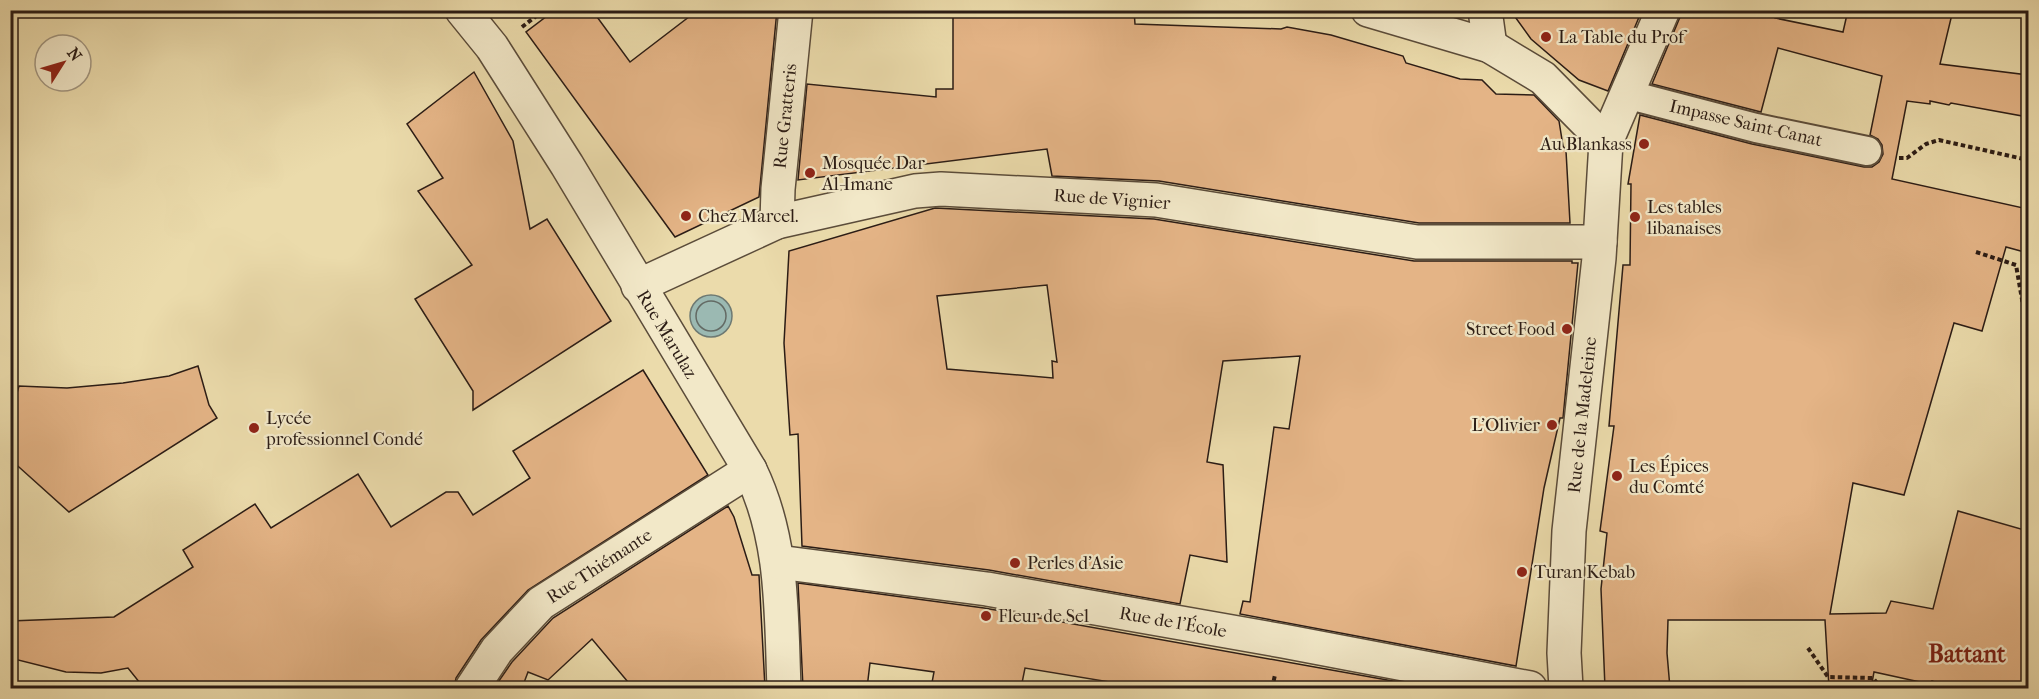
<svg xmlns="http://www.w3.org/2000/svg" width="2039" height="699" viewBox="0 0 2039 699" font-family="'IM FELL French Canon',serif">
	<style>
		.water { fill: #9bb9b2; stroke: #6e7a73; stroke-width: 1.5 }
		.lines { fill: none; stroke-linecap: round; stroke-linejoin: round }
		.shore { stroke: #636a64; stroke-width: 1.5 }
		.building { fill: #e4b486; stroke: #2b1c15; stroke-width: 1.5; fill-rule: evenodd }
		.pedestrian-casing { stroke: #5b4c3a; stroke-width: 32 }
		.minor-casing { stroke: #5b4c3a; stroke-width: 36 }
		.path { stroke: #2b1c15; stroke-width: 4; stroke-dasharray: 4.5 3; stroke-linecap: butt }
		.pedestrian { stroke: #f2e8c8; stroke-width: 28 }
		.minor { stroke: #f2e8c8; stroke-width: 33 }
		.poi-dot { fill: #8f2418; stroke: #f2e8c8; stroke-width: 2 }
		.labels { text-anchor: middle; stroke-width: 4.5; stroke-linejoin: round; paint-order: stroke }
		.poi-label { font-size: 18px; fill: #2b1c15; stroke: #f2e8c8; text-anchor: start }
		.street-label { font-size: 18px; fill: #2b1c15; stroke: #f2e8c8 }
		.district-label { font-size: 24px; font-weight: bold; fill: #7a1f14; stroke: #f2e8c8 }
	</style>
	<rect width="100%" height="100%" fill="#ebdbab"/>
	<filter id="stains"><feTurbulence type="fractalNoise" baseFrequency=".00333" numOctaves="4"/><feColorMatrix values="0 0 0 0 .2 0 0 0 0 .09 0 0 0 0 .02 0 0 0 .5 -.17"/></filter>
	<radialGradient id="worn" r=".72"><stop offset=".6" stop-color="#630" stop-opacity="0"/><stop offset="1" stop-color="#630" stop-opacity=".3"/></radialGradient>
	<circle class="water" cx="711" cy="316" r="21"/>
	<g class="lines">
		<circle class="shore" cx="711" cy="316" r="15"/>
	</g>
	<g class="building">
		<path d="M 555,10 L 592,10 L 630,62 L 698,10 L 777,10 L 759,197 L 675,237 L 526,32 Z"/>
		<path d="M 953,10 L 1134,10 L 1135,24 L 1281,29 L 1287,27 L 1331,35 L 1403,56 L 1406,63 L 1460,79 L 1482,80 L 1496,94 L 1534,95 L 1559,121 L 1563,146 L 1566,151 L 1570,223 L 1419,223 L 1159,181 L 1052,176 L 1047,149 L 798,180 L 807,84 L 936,97 L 936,89 L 953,89 Z"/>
		<path d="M 1592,10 L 1642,10 L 1608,91 L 1579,80 L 1531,39 L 1513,14 L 1605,16 Z"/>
		<path d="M 1681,10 L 1777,10 L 1775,18 L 1843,32 L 1848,10 L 1953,10 L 1940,64 L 2028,75 L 2028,117 L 1951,103 L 1949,105 L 1930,101 L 1930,104 L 1907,101 L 1892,179 L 2028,209 L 2028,253 L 2006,247 L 1982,331 L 1954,323 L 1904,495 L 1853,483 L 1830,614 L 1886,613 L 1891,601 L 1933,609 L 1958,511 L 2028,531 L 2028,688 L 1949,688 L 1932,681 L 1929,684 L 1874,672 L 1871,688 L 1829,688 L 1825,620 L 1668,620 L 1667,653 L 1670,688 L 1605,688 L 1601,589 L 1607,533 L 1600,531 L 1614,426 L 1609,426 L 1623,265 L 1630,265 L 1631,184 L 1628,184 L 1640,115 L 1752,144 L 1864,167 L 1872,167 L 1879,162 L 1883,154 L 1882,145 L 1878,139 L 1870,135 L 1882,76 L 1778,48 L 1761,112 L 1652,84 L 1680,17 Z"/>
		<path d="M 474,72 L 513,141 L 530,229 L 547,219 L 611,321 L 473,410 L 473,391 L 415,299 L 472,265 L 418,191 L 443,178 L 407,124 Z"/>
		<path d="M 935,208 L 1154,219 L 1414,261 L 1572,261 L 1572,263 L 1578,263 L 1563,418 L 1560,418 L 1544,488 L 1516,666 L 1240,614 L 1243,601 L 1250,602 L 1274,427 L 1289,429 L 1300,356 L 1223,361 L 1207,462 L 1223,465 L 1227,562 L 1190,555 L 1180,604 L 989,570 L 802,546 L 798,434 L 790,435 L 784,343 L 789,251 ZM 1047,285 L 1057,362 L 1052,361 L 1053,378 L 947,369 L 937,296 Z"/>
		<path d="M 198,366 L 209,405 L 217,418 L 69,512 L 10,459 L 10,417 L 19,386 L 67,388 L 123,383 L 169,376 Z"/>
		<path d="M 643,370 L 708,475 L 528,590 L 481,640 L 456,678 L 454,688 L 144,688 L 128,668 L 101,673 L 66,672 L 10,658 L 10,621 L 114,617 L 193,567 L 183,550 L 255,504 L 271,528 L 358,474 L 391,527 L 446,492 L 458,492 L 473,515 L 530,478 L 513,451 Z"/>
		<path d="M 728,506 L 734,517 L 752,575 L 759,575 L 765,688 L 633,688 L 592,639 L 548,680 L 528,672 L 522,688 L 494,688 L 512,662 L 553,618 Z"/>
		<path d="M 798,583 L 984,608 L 1432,688 L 1146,688 L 1025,668 L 1021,688 L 931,688 L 934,672 L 870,663 L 867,688 L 803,688 Z"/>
	</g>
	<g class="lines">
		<defs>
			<path id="pedestrian" d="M 1626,91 L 1641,98 L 1756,128 L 1867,151"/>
			<g id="minor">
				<path d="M 462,10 L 492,47 L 567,165 L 750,470 C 784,540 781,613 784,688"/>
				<path d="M 1368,10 L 1490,46 L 1543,78 L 1606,142"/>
				<path d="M 1485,10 L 1490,46"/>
				<path d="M 777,222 L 778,189 L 796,10"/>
				<path d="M 638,286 L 777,222 L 915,191 L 941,189 L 1156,200 L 1417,242 L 1600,242"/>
				<path d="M 778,562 L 987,589 L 1283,641 L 1530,688"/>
				<path d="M 472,688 L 497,650 L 541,603 L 750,470"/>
				<path d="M 1566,688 L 1564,653 L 1569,531 L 1599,258 L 1606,142 L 1663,10"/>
			</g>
		</defs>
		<use href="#pedestrian" class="pedestrian-casing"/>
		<use href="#minor" class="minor-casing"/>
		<g class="path">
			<path d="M 522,27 L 544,10"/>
			<path d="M 1899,158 L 1907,158 L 1926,144 L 1939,140 L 2028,160"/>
			<path d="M 1976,252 L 2016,265 L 2028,334"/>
			<path d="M 1808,648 L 1828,677 L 1873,678 L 1881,688"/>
			<path d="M 1272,688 L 1275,675"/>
		</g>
		<use href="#pedestrian" class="pedestrian"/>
		<use href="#minor" class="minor"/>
	</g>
	<g class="poi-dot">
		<circle cx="1546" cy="37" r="6"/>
		<circle cx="1644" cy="144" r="6"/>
		<circle cx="810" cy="173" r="6"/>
		<circle cx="686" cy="216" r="6"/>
		<circle cx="1635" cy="217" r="6"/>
		<circle cx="1567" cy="329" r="6"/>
		<circle cx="1552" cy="425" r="6"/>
		<circle cx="254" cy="428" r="6"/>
		<circle cx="1617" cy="476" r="6"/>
		<circle cx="1015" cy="563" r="6"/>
		<circle cx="1522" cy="572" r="6"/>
		<circle cx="986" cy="616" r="6"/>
	</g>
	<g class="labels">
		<g class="poi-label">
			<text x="1558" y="43">La Table du Prof</text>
			<text x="1632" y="150" text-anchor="end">Au Blankass</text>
			<text x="822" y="169">Mosquée Dar<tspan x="822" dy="21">Al-Imane</tspan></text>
			<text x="1647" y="213">Les tables<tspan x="1647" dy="21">libanaises</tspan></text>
			<text x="698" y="222">Chez Marcel.</text>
			<text x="1555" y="335" text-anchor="end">Street Food</text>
			<text x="266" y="424">Lycée<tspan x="266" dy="21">professionnel Condé</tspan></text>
			<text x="1540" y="431" text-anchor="end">L'Olivier</text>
			<text x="1629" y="472">Les Épices<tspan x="1629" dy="21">du Comté</tspan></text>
			<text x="1027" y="569">Perles d'Asie</text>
			<text x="1534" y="578">Turan Kebab</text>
			<text x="998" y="622">Fleur de Sel</text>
		</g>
		<g class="street-label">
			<text transform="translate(785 116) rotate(-84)" y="6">Rue Gratteris</text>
			<text transform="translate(1746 123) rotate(13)" y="6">Impasse Saint-Canat</text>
			<text transform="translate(1112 199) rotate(4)" y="6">Rue de Vignier</text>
			<text transform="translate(667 334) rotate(59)" y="6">Rue Marulaz</text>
			<text transform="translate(1582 415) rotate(-84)" y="6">Rue de la Madeleine</text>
			<text transform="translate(599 566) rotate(-33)" y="6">Rue Thiémante</text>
			<text transform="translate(1173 622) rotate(10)" y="6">Rue de l'École</text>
		</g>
		<g class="district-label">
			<text x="1967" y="662">Battant</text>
		</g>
	</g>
	<rect width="2039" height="699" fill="none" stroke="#ebdbab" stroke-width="36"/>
	<rect x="12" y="12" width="2015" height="675" fill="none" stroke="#2b1c15" stroke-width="3"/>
	<rect x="18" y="18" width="2003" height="663" fill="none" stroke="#2b1c15" stroke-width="1.5"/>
	<g transform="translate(63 63) rotate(53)"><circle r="28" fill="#f2e8c8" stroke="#a29680" stroke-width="1.5"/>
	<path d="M0-4.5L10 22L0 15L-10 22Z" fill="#8f2418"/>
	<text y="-9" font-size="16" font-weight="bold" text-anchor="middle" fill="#2b1c15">N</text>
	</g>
	<rect width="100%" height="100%" filter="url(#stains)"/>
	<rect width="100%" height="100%" fill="url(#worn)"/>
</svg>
